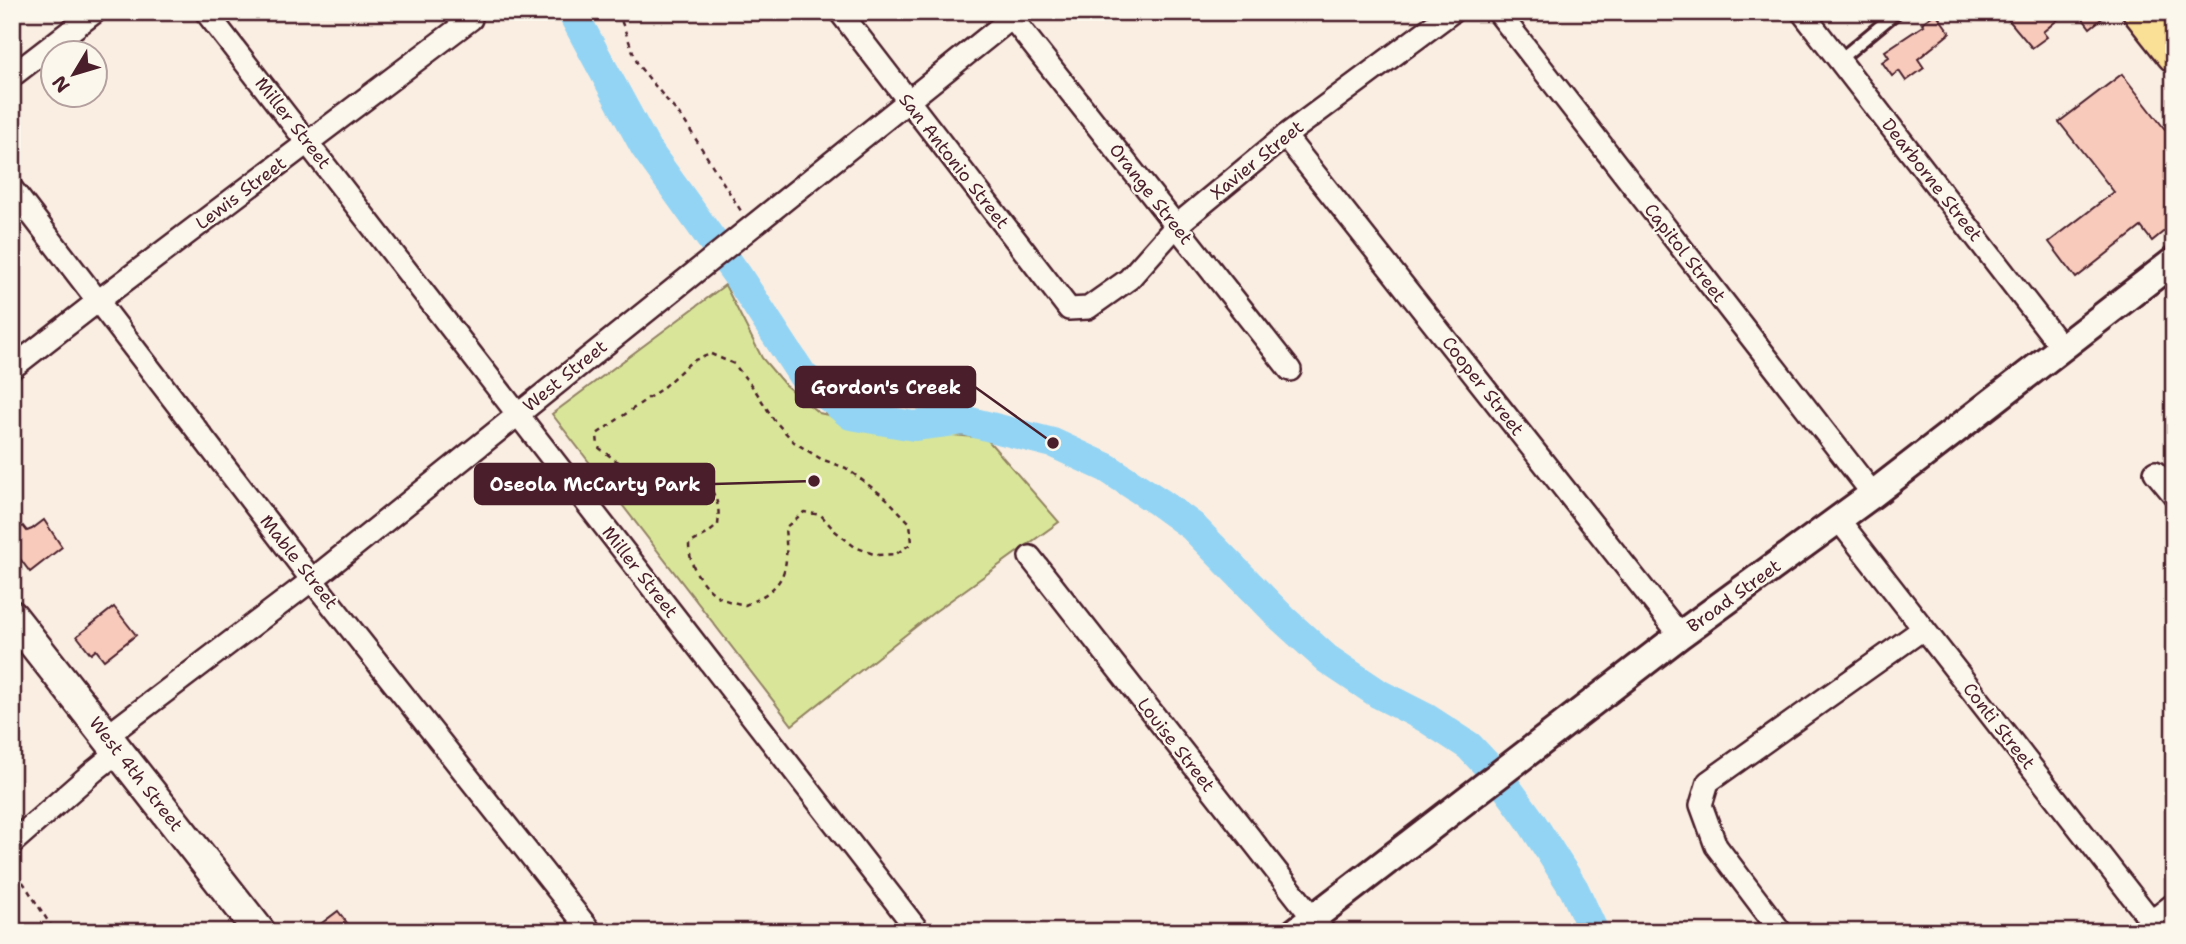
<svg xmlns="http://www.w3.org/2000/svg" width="2186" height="944" viewBox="0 0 2186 944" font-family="'Shantell Sans',sans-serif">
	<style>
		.green { fill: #d9e699; stroke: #928262; stroke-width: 2 }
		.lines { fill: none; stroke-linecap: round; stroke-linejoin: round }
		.river { stroke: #93d4f4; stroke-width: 30 }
		.building { fill: #f8cabb; stroke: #4a1f2b; stroke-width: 2 }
		.service-casing { stroke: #4a1f2b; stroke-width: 16 }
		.minor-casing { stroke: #4a1f2b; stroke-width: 26 }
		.tertiary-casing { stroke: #4a1f2b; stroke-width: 32 }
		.secondary-casing { stroke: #4a1f2b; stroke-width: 35 }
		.primary-casing { stroke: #4a1f2b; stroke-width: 38 }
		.path { stroke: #4a1f2b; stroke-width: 2.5; stroke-dasharray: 5 5; stroke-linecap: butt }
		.service { stroke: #fbf7ec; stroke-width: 10 }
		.minor { stroke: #fbf7ec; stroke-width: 21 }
		.tertiary { stroke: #fbf7ec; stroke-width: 26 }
		.secondary { stroke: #fbf7ec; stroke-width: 30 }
		.primary { stroke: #fadf96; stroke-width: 33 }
		.labels { text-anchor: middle; stroke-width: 5; stroke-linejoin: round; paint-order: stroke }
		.street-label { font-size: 18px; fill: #4a1f2b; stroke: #fbf7ec }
		.leader { fill: none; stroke: #4a1f2b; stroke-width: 2.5 }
		.callout-dot { fill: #4a1f2b; stroke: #fbf7ec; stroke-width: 2.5 }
		.callout { fill: #4a1f2b; stroke: #4a1f2b; stroke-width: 2.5 }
		.callout-label { font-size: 19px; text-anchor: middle; font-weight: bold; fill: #fff }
	</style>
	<rect width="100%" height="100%" fill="#faeee2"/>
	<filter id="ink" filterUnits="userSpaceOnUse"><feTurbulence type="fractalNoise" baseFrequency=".0143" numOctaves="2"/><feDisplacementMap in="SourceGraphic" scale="14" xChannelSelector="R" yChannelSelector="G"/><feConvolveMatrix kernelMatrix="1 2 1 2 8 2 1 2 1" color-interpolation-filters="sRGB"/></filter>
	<g filter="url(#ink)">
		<path class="green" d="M 725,285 L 762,358 L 785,385 L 819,413 L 842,418 L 862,427 L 889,435 L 921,437 L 941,434 L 986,438 L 1059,522 L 933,613 L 792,725 L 552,414 Z"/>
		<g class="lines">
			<path class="river" d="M 572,12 L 645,147 L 737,275 L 803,376 L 851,415 L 914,426 L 963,420 L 1053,443 L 1107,468 L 1159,502 L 1192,526 L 1283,619 L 1327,659 L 1379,694 L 1426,718 L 1469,746 L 1501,780 L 1528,817 L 1574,889 L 1594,932"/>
		</g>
		<g class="building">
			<path d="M 2002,12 L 2067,12 L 2043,32 L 2047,37 L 2032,48 Z"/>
			<path d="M 2078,12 L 2110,12 L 2090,28 Z"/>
			<path d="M 1936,13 L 1950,33 L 1918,59 L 1924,68 L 1906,81 L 1899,71 L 1892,76 L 1882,62 L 1889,57 L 1885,51 L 1924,25 L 1922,23 Z"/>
			<path d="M 2122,74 L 2174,141 L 2174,223 L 2152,241 L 2141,227 L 2076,278 L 2049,242 L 2114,192 L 2059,122 Z"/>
			<path d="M 44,520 L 62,547 L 30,572 L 12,548 L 12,534 L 23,526 L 27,531 L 32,529 Z"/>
			<path d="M 114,607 L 136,635 L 104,660 L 96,650 L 91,654 L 77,636 Z"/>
			<path d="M 338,911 L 354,932 L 310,932 Z"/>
		</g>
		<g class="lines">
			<defs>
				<path id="service" d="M 1839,60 L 1897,12"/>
				<g id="minor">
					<path d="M 206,12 L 919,932"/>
					<path d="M 840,12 L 1069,309 L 1088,308 L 1129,279 L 1176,226 L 1285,136 L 1452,12"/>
					<path d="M 1498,12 L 1873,494"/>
					<path d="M 1802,12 L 2062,348"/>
					<path d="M 1012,18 L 1290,370"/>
					<path d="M 12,76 L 95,12"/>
					<path d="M 1285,136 L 1680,635"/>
					<path d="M 12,189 L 312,580 L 591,932"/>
					<path d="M 12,368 L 98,301 L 471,19"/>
					<path d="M 2155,472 L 2174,495"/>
					<path d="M 1838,519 L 2160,932"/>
					<path d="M 1030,557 L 1324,932"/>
					<path d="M 107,736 L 312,580 L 1019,12"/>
					<path d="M 12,843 L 94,771 L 119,751"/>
					<path d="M 1781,932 L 1716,846 L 1701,805 L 1708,782 L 1923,629"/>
					<path d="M 2138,932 L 2174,904"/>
				</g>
				<path id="tertiary" d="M 1295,932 L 1680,635 L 1873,494 L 2174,261"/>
				<path id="secondary" d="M 12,616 L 260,932"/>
				<path id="primary" d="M 2140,12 L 2174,55"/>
			</defs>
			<use href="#service" class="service-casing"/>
			<use href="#minor" class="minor-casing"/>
			<use href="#tertiary" class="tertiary-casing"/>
			<use href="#secondary" class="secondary-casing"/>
			<use href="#primary" class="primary-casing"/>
			<g class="path">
				<path d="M 618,12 L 638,65 L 685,122 L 741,211"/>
				<path d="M 711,354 L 734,364 L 755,390 L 774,420 L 794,442 L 821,459 L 846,468 L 886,498 L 910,523 L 912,543 L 896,554 L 876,555 L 855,547 L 835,531 L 821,515 L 804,512 L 785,528 C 789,572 786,587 745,605 C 738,603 729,602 723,599 C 702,588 689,566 689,544 L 707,534 L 718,525 C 722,493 707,484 684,466 L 634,470 L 615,460 L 598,447 L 597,434 L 661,389 L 692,361 Z"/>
				<path d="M 12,865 L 55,932"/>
			</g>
			<use href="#service" class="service"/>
			<use href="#minor" class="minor"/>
			<use href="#tertiary" class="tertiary"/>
			<use href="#secondary" class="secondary"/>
			<use href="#primary" class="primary"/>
		</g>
	</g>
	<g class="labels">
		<g class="street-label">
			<text transform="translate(293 123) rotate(52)" y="6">Miller Street</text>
			<text transform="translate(1257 160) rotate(-39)" y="6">Xavier Street</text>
			<text transform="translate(954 161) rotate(52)" y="6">San Antonio Street</text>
			<text transform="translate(1932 180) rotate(52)" y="6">Dearborne Street</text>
			<text transform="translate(241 193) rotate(-37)" y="6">Lewis Street</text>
			<text transform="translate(1151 194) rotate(52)" y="6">Orange Street</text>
			<text transform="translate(1685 253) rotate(52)" y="6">Capitol Street</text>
			<text transform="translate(565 376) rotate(-39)" y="6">West Street</text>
			<text transform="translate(1483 386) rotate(52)" y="6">Cooper Street</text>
			<text transform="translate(299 562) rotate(52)" y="6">Mable Street</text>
			<text transform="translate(640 572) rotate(52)" y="6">Miller Street</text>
			<text transform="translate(1734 596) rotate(-36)" y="6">Broad Street</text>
			<text transform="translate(1999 726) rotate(52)" y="6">Conti Street</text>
			<text transform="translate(1176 745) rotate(52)" y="6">Louise Street</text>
			<text transform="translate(136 774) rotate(52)" y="6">West 4th Street</text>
		</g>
	</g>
	<path class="leader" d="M1053 443L975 387M814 481L714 484"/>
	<g class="callout-dot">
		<circle cx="1053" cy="443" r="7"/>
		<circle cx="814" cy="481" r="7"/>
	</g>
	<g class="callout">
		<rect x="796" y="367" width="179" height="40" rx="7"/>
		<rect x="475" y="464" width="239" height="40" rx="7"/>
	</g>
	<g class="callout-label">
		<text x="886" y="394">Gordon's Creek</text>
		<text x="595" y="491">Oseola McCarty Park</text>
	</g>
	<rect width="2186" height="944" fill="none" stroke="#fbf7ec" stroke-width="42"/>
	<rect x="21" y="21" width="2144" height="902" fill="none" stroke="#4a1f2b" stroke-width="2.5" filter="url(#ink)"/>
	<g transform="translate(74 74) rotate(232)"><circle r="33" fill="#fbf7ec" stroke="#b4a19f" stroke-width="2"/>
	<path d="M0-5L12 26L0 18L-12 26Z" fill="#4a1f2b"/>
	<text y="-10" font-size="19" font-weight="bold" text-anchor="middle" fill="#4a1f2b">N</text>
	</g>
</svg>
